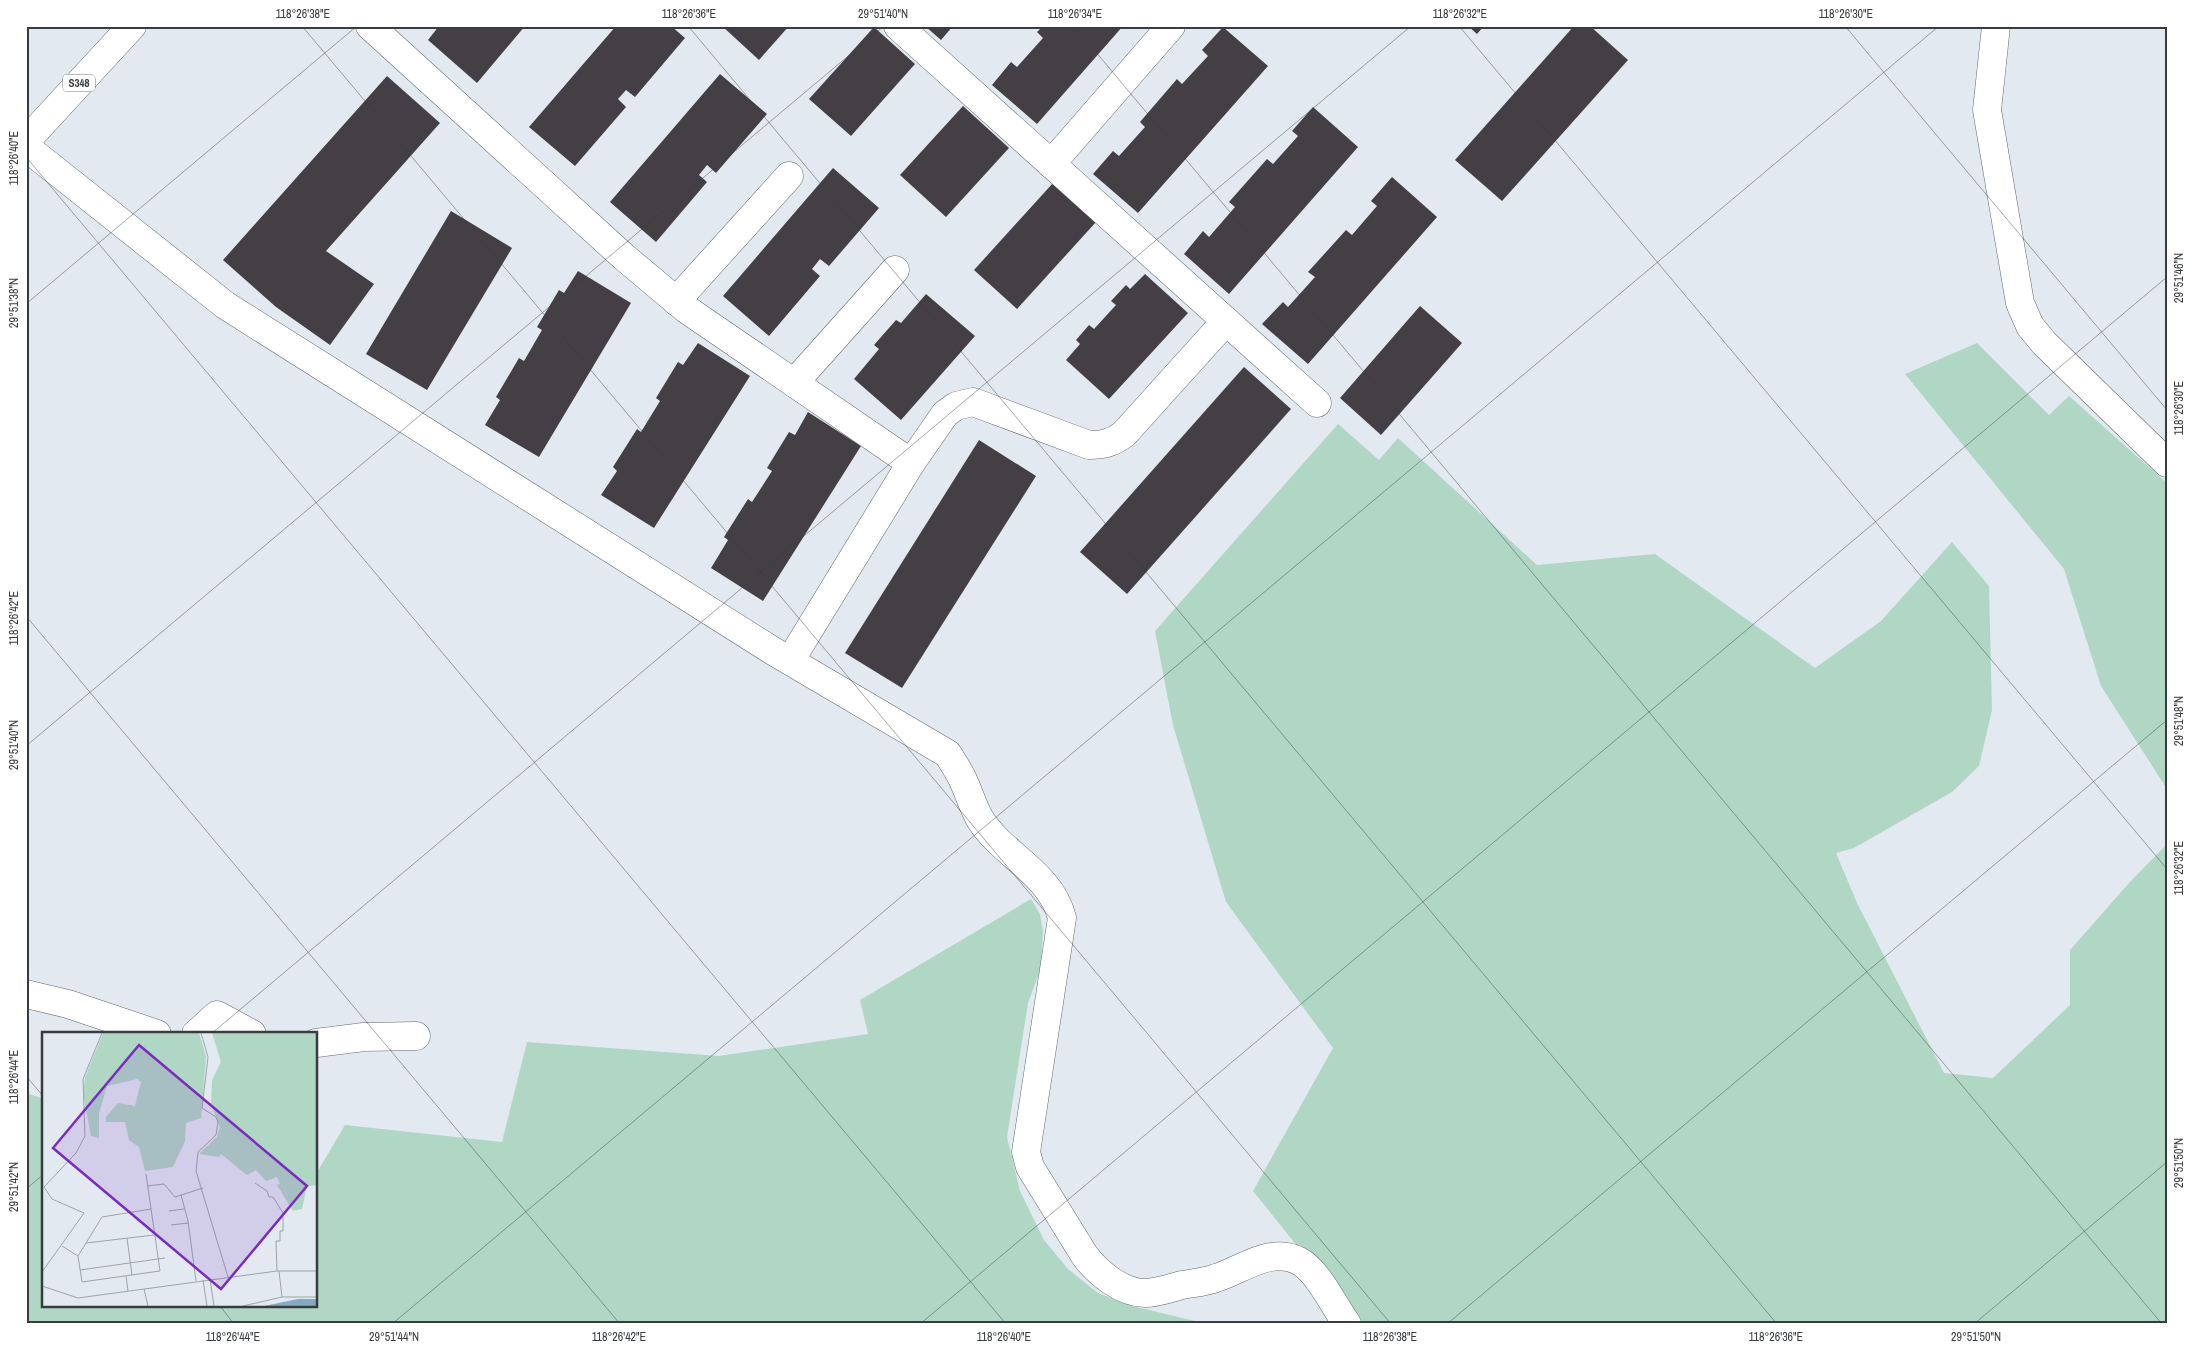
<svg xmlns="http://www.w3.org/2000/svg" width="2193" height="1350" viewBox="0 0 2193 1350" font-family="'Archivo Narrow',sans-serif">
	<style>
		.green { fill: #b0d7c4 }
		.building { fill: #443f45 }
		.lines { fill: none; stroke-linecap: round; stroke-linejoin: round }
		.minor-casing { stroke: #63696f; stroke-width: 29 }
		.major-casing { stroke: #63696f; stroke-width: 29 }
		.minor { stroke: #fff; stroke-width: 28 }
		.major { stroke: #fff; stroke-width: 28 }
		.ticks { fill: none; stroke: #393c3f; stroke-width: 1; stroke-opacity: 0.45 }
		.labels { text-anchor: middle; stroke-width: 5; stroke-linejoin: round; paint-order: stroke }
		.shield { fill: #fff; stroke: #747679; stroke-width: 1 }
		.shield-label { font-size: 11px; font-weight: bold; fill: #393c3f }
		.inset-road { fill: none; stroke: #9ea4a9; stroke-width: 1 }
		.view { fill: #7b2cbf; fill-opacity: 0.15; stroke: #7b2cbf; stroke-width: 2.5 }
		.inset-edge { fill: none; stroke: #393c3f; stroke-width: 2.5 }
		.neatline { fill: none; stroke: #393c3f; stroke-width: 2 }
		.ticks-label { font-size: 12px; text-anchor: middle; fill: #393c3f }
	</style>
	<rect width="100%" height="100%" fill="#e2e9f0"/>
	<g class="green">
		<path d="M 1977,343 L 2049,415 L 2069,396 L 2167,483 L 2167,789 L 2101,686 L 2064,569 L 1905,374 Z"/>
		<path d="M 1338,424 L 1379,460 L 1398,438 L 1537,565 L 1655,554 L 1815,668 L 1881,621 L 1952,542 L 1989,586 L 1992,710 L 1979,766 L 1952,792 L 1854,848 L 1836,853 L 1857,903 L 1944,1073 L 1993,1078 L 2070,1005 L 2070,950 L 2129,883 L 2167,844 L 2167,1324 L 1360,1324 L 1253,1191 L 1333,1048 L 1226,902 L 1173,725 L 1155,631 Z"/>
		<path d="M 1031,899 L 1040,914 L 1043,932 L 1041,968 L 1028,1003 L 1007,1137 L 1020,1191 L 1044,1240 L 1068,1269 L 1098,1293 L 1133,1306 L 1207,1324 L 26,1324 L 26,1093 L 44,1099 L 44,1306 L 316,1306 L 316,1174 L 345,1125 L 502,1142 L 527,1042 L 719,1056 L 868,1034 L 860,1000 Z"/>
	</g>
	<g class="building">
		<path d="M 439,26 L 525,26 L 477,83 L 428,40 Z"/>
		<path d="M 616,26 L 671,26 L 685,38 L 635,97 L 626,90 L 618,99 L 626,107 L 575,166 L 529,127 Z"/>
		<path d="M 722,26 L 789,26 L 759,60 Z"/>
		<path d="M 925,26 L 953,26 L 941,40 Z"/>
		<path d="M 1043,26 L 1123,26 L 1037,124 L 992,85 L 1011,62 L 1017,67 L 1043,38 L 1037,32 Z"/>
		<path d="M 1468,26 L 1484,26 L 1477,34 Z"/>
		<path d="M 1574,26 L 1590,26 L 1628,60 L 1502,201 L 1455,160 Z"/>
		<path d="M 874,27 L 915,64 L 851,136 L 809,99 Z"/>
		<path d="M 1223,27 L 1268,66 L 1138,213 L 1093,174 L 1113,151 L 1119,156 L 1145,127 L 1140,122 L 1177,79 L 1182,84 L 1208,56 L 1202,50 Z"/>
		<path d="M 720,74 L 767,114 L 716,173 L 707,165 L 699,175 L 707,182 L 656,242 L 610,202 Z"/>
		<path d="M 387,76 L 440,123 L 326,251 L 374,284 L 330,345 L 276,307 L 223,260 Z"/>
		<path d="M 963,106 L 1009,148 L 946,217 L 900,175 Z"/>
		<path d="M 1313,107 L 1358,147 L 1229,294 L 1184,254 L 1203,231 L 1209,237 L 1235,207 L 1229,202 L 1267,159 L 1273,164 L 1298,136 L 1292,131 Z"/>
		<path d="M 833,168 L 879,208 L 829,266 L 820,259 L 812,269 L 820,276 L 769,336 L 723,296 Z"/>
		<path d="M 1392,177 L 1437,217 L 1308,364 L 1262,324 L 1283,302 L 1288,307 L 1315,277 L 1308,272 L 1346,230 L 1352,235 L 1377,206 L 1371,201 Z"/>
		<path d="M 1053,183 L 1096,222 L 1017,309 L 974,270 Z"/>
		<path d="M 451,211 L 512,248 L 427,390 L 366,354 Z"/>
		<path d="M 578,271 L 631,303 L 539,457 L 485,425 L 500,400 L 496,397 L 519,358 L 524,361 L 542,330 L 537,327 L 559,290 L 564,293 Z"/>
		<path d="M 1145,274 L 1188,313 L 1109,399 L 1066,360 L 1080,344 L 1076,340 L 1089,325 L 1094,329 L 1116,305 L 1111,301 L 1126,285 L 1130,289 Z"/>
		<path d="M 926,294 L 975,336 L 901,420 L 854,379 L 879,349 L 874,345 L 896,320 L 901,323 Z"/>
		<path d="M 1420,306 L 1462,343 L 1381,435 L 1340,398 Z"/>
		<path d="M 698,343 L 750,376 L 654,528 L 601,495 L 617,471 L 613,467 L 637,429 L 641,432 L 660,401 L 656,398 L 678,362 L 683,365 Z"/>
		<path d="M 1244,367 L 1291,409 L 1127,594 L 1080,552 Z"/>
		<path d="M 808,412 L 861,446 L 763,601 L 711,568 L 728,540 L 724,537 L 748,499 L 752,502 L 772,471 L 767,468 L 789,432 L 795,435 Z"/>
		<path d="M 979,440 L 1036,476 L 902,688 L 845,653 Z"/>
	</g>
	<g class="lines">
		<defs>
			<g id="minor">
				<path d="M 370,26 L 624,257 L 686,309 L 911,463"/>
				<path d="M 898,26 L 1317,403"/>
				<path d="M 1996,26 L 1987,110 L 2020,303 L 2030,326 L 2044,343 L 2167,463"/>
				<path d="M 26,147 L 225,305 L 773,651 L 948,754 C 953,763 959,771 963,780 C 969,793 973,807 980,819 C 1003,856 1051,873 1062,918 L 1026,1152 L 1030,1167 L 1085,1256 C 1098,1273 1122,1293 1145,1293 C 1157,1293 1171,1288 1182,1285 C 1193,1283 1206,1282 1216,1278 C 1242,1270 1271,1246 1299,1261 C 1318,1271 1334,1306 1347,1324"/>
				<path d="M 1051,164 L 1171,26"/>
				<path d="M 676,301 L 789,176"/>
				<path d="M 794,383 L 895,270"/>
				<path d="M 790,661 L 911,463 L 945,414 L 956,406 L 973,402 L 1089,445 C 1103,445 1112,443 1124,434 L 1226,321"/>
				<path d="M 26,994 L 68,1004 L 157,1034"/>
				<path d="M 196,1034 L 217,1015 L 252,1034"/>
				<path d="M 316,1043 L 364,1037 L 416,1036"/>
			</g>
			<path id="major" d="M 26,141 L 132,26"/>
		</defs>
		<use href="#minor" class="minor-casing"/>
		<use href="#major" class="major-casing"/>
		<use href="#minor" class="minor"/>
		<use href="#major" class="major"/>
	</g>
	<path class="ticks" d="M 302,26 L 1391,1324M 688,26 L 1777,1324M 1074,26 L 2162,1324M 1459,26 L 2167,869M 1845,26 L 2167,410M 26,157 L 1006,1324M 26,304 L 357,26M 26,616 L 620,1324M 26,746 L 884,26M 211,1034 L 1411,26M 26,1076 L 44,1097M 26,1189 L 44,1174M 220,1306 L 234,1324M 392,1324 L 1939,26M 920,1324 L 2167,277M 1447,1324 L 2167,720M 1974,1324 L 2167,1162"/>
	<g class="labels">
		<rect class="shield" x="63" y="74.5" width="32" height="17" rx="4"/>
		<g class="shield-label">
			<text x="79" y="87">S348</text>
		</g>
	</g>
	<g transform="translate(42 1032)">
		<rect width="275" height="275" fill="#e2e9f0"/>
		<path d="M 61,1 L 157,1 L 164,24 L 159,86 L 144,91 L 143,109 L 131,135 L 103,139 L 97,115 L 87,108 L 83,90 L 64,90 L 64,85 L 76,71 L 93,74 L 99,50 L 95,47 L 65,54 L 57,81 L 57,106 L 49,104 L 41,62 L 43,45 ZM 170,1 L 275,1 L 275,153 L 265,154 L 260,177 L 251,179 L 235,153 L 238,152 L 235,145 L 224,149 L 214,138 L 205,143 L 179,122 L 177,125 L 157,122 L 175,105 L 178,95 L 169,72 L 170,48 L 179,30 Z" fill="#b0d7c4"/>
		<path d="M 256,267 L 275,267 L 275,274 L 222,274 Z" fill="#85aac2"/>
		<path class="inset-road" d="M 159,1 L 166,25 L 160,76 L 174,85 L 176,90 L 174,103 L 156,120 L 154,139 L 186,245M 104,142 L 118,239 L 40,250 L 36,224 L 60,185 L 109,177M 213,151 L 225,159 L 227,165 L 231,165 L 241,181 L 241,199 L 238,199 L 238,209 L 234,209 L 235,239M 105,154 L 122,152 L 133,165 L 161,156M 139,163 L 146,189 L 154,249M 127,179 L 142,177M 129,193 L 146,191M 85,206 L 90,243M 44,211 L 112,203M 20,214 L 36,224M 38,238 L 123,226M 237,239 L 240,265M 0,240 L 42,181 L 10,167 L 2,155 L 34,121 L 43,104 L 41,47 L 60,1M 84,244 L 86,259M 168,247 L 172,274M 161,248 L 165,274M 0,254 L 36,266 L 235,239 L 275,239M 102,257 L 106,274M 201,274 L 240,265 L 275,265"/>
		<path class="view" d="M 97,13 L 265,154 L 179,257 L 11,116 Z"/>
		<rect width="275" height="275" class="inset-edge"/>
	</g>
	<rect width="2193" height="1350" fill="none" stroke="#ffffff" stroke-width="55"/>
	<rect x="28" y="28" width="2138" height="1294" class="neatline"/>
	<g class="ticks-label">
		<text x="303" y="18">118°26'38"E</text>
		<text x="689" y="18">118°26'36"E</text>
		<text x="883" y="18">29°51'40"N</text>
		<text x="1075" y="18">118°26'34"E</text>
		<text x="1460" y="18">118°26'32"E</text>
		<text x="1846" y="18">118°26'30"E</text>
		<text transform="translate(14 158) rotate(-90)" y="4">118°26'40"E</text>
		<text transform="translate(2179 278) rotate(-90)" y="4">29°51'46"N</text>
		<text transform="translate(14 303) rotate(-90)" y="4">29°51'38"N</text>
		<text transform="translate(2179 408) rotate(-90)" y="4">118°26'30"E</text>
		<text transform="translate(14 618) rotate(-90)" y="4">118°26'42"E</text>
		<text transform="translate(2179 721) rotate(-90)" y="4">29°51'48"N</text>
		<text transform="translate(14 745) rotate(-90)" y="4">29°51'40"N</text>
		<text transform="translate(2179 868) rotate(-90)" y="4">118°26'32"E</text>
		<text transform="translate(14 1077) rotate(-90)" y="4">118°26'44"E</text>
		<text transform="translate(2179 1163) rotate(-90)" y="4">29°51'50"N</text>
		<text transform="translate(14 1187) rotate(-90)" y="4">29°51'42"N</text>
		<text x="233" y="1341">118°26'44"E</text>
		<text x="394" y="1341">29°51'44"N</text>
		<text x="619" y="1341">118°26'42"E</text>
		<text x="1004" y="1341">118°26'40"E</text>
		<text x="1390" y="1341">118°26'38"E</text>
		<text x="1776" y="1341">118°26'36"E</text>
		<text x="1976" y="1341">29°51'50"N</text>
	</g>
</svg>
